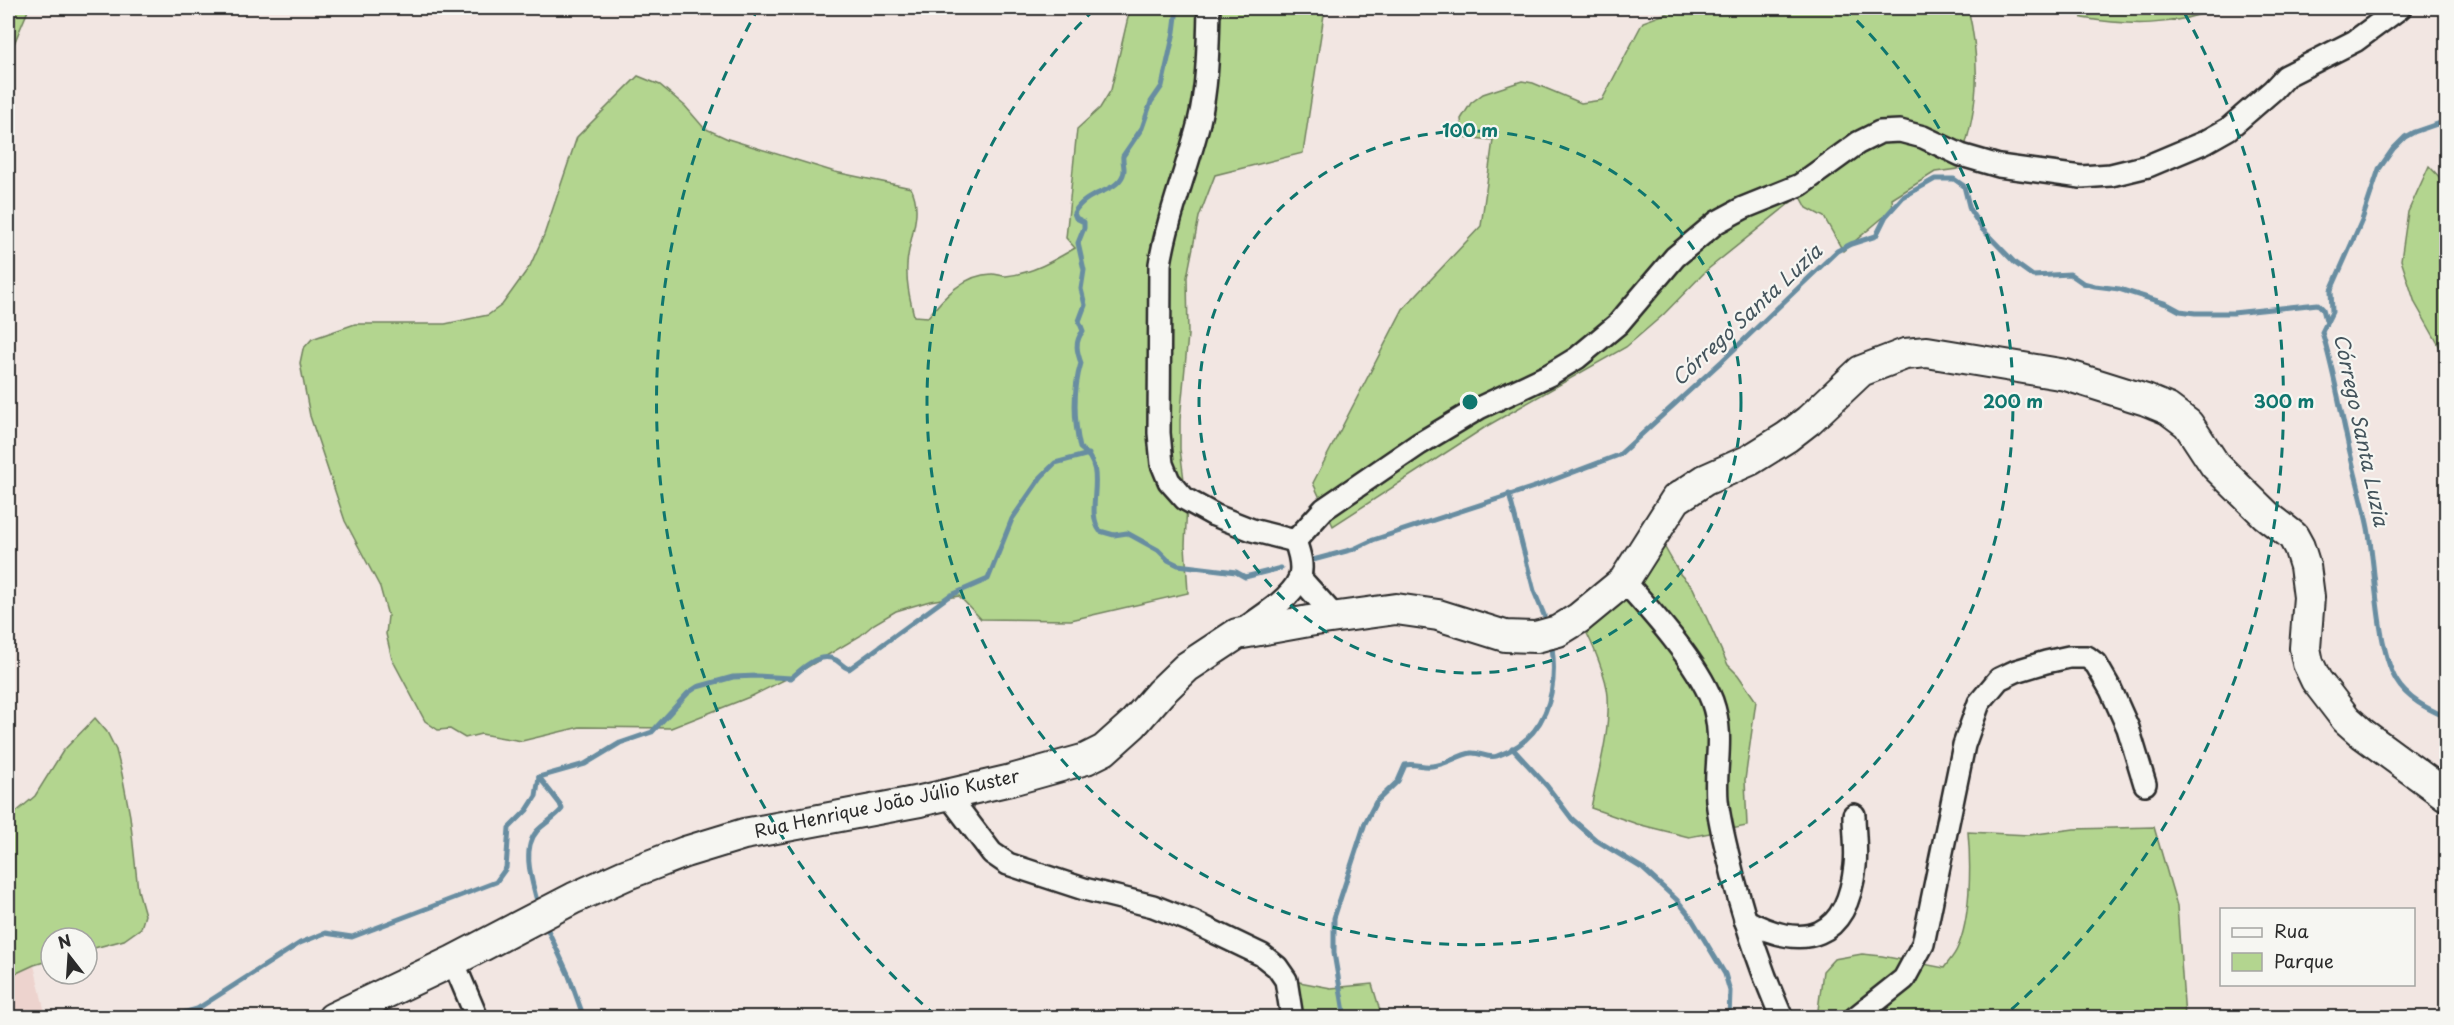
<svg xmlns="http://www.w3.org/2000/svg" width="2454" height="1025" viewBox="0 0 2454 1025" font-family="'Playpen Sans',sans-serif">
	<style>
		.built { fill: #edd3ce }
		.green { fill: #b3d58f; stroke: #6f805d; stroke-width: 1.5 }
		.lines { fill: none; stroke-linecap: round; stroke-linejoin: round }
		.stream { stroke: #678da1; stroke-width: 5 }
		.street-casing { stroke: #2b2b2b; stroke-width: 26 }
		.secondary-casing { stroke: #2b2b2b; stroke-width: 34 }
		.street { stroke: #f6f6f2; stroke-width: 21 }
		.secondary { stroke: #f6f6f2; stroke-width: 30 }
		.ring { fill: none; stroke: #0f766e; stroke-width: 3; stroke-dasharray: 10 8 }
		.labels { text-anchor: middle; stroke-width: 4.5; stroke-linejoin: round; paint-order: stroke }
		.street-label { font-size: 18px; fill: #2b2b2b; stroke: #f6f6f2 }
		.water-label { font-size: 20px; font-style: italic; fill: #44545c; stroke: #f6f6f2 }
		.centre { fill: #0f766e; stroke: #f6f6f2; stroke-width: 3 }
		.ring-label { font-size: 18px; text-anchor: middle; font-weight: bold; fill: #0f766e; stroke: #f6f6f2; stroke-width: 4.5; stroke-linejoin: round; paint-order: stroke }
	</style>
	<rect width="100%" height="100%" fill="#f2e6e2"/>
	<filter id="ink" filterUnits="userSpaceOnUse"><feTurbulence type="fractalNoise" baseFrequency=".0167" numOctaves="2"/><feDisplacementMap in="SourceGraphic" scale="12" xChannelSelector="R" yChannelSelector="G"/><feConvolveMatrix kernelMatrix="1 2 1 2 8 2 1 2 1" color-interpolation-filters="sRGB"/></filter>
	<g filter="url(#ink)">
		<path class="built" d="M 34,965 L 46,1017 L 8,1017 L 8,977 Z"/>
		<g class="green">
			<path d="M 8,8 L 29,8 L 8,58 Z"/>
			<path d="M 1133,8 L 1325,8 L 1303,153 L 1215,175 L 1199,217 L 1187,277 L 1188,335 L 1180,420 L 1180,449 L 1187,503 L 1185,545 L 1188,593 L 1071,620 L 981,619 L 959,596 L 930,601 L 896,611 L 874,624 L 860,636 L 794,675 L 752,696 L 671,728 L 580,727 L 522,741 L 481,734 L 465,738 L 450,729 L 438,730 L 425,721 L 392,659 L 386,634 L 388,616 L 380,587 L 345,521 L 310,416 L 300,363 L 303,349 L 312,339 L 355,324 L 445,324 L 488,315 L 502,305 L 530,266 L 544,235 L 577,137 L 638,76 L 660,85 L 685,106 L 704,128 L 728,139 L 835,172 L 911,188 C 924,213 908,239 907,265 C 906,283 910,299 914,316 L 928,317 C 943,298 964,274 992,274 C 997,274 1001,276 1006,276 C 1031,274 1055,260 1075,248 L 1066,238 L 1077,129 L 1100,108 L 1111,90 L 1129,13 Z"/>
			<path d="M 1681,8 L 1968,8 C 1982,68 1978,111 1958,169 L 1935,172 L 1892,199 L 1893,209 L 1843,251 L 1824,217 L 1807,208 L 1800,195 L 1707,270 L 1663,315 L 1626,347 L 1487,426 L 1333,526 L 1313,483 L 1403,309 L 1481,226 L 1493,140 L 1463,137 L 1461,119 L 1471,103 L 1483,94 L 1522,81 L 1533,83 L 1581,103 L 1602,100 L 1643,22 Z"/>
			<path d="M 2080,8 L 2217,8 C 2173,27 2129,26 2082,18 Z"/>
			<path d="M 2429,166 L 2446,184 L 2446,368 L 2441,349 L 2415,303 L 2401,260 L 2408,212 Z"/>
			<path d="M 1660,539 L 1680,574 L 1693,588 L 1728,665 L 1738,675 L 1756,701 L 1745,780 L 1747,826 L 1689,837 L 1637,824 L 1591,808 C 1598,772 1610,734 1608,696 C 1607,678 1592,642 1583,626 Z"/>
			<path d="M 95,718 L 107,732 L 116,750 L 122,774 L 130,816 L 138,890 L 145,915 L 141,928 L 124,940 L 87,950 L 87,938 L 51,938 L 51,960 L 34,965 L 8,977 L 8,819 L 35,796 L 63,751 Z"/>
			<path d="M 2154,827 L 2177,906 L 2185,1017 L 1817,1018 L 1823,971 L 1834,959 L 1862,954 L 1882,956 L 1944,968 C 1948,962 1954,956 1957,949 C 1971,919 1971,865 1968,832 L 2029,835 L 2074,829 Z"/>
			<path d="M 1294,981 L 1331,988 L 1372,984 L 1382,1017 L 1281,1018 L 1291,1003 Z"/>
		</g>
		<g class="lines">
			<g class="stream">
				<path d="M 1177,8 L 1174,32 L 1162,86 L 1151,102 L 1142,128 L 1123,156 C 1122,162 1126,169 1123,175 C 1115,194 1086,190 1074,213 L 1076,218 L 1084,222 L 1084,228 L 1078,243 L 1084,270 L 1081,289 L 1085,305 L 1079,321 L 1083,331 C 1074,342 1077,352 1081,363 C 1073,390 1074,421 1080,448 C 1111,469 1083,508 1100,531 L 1114,535 L 1127,533 L 1158,550 L 1168,560 L 1178,565 L 1236,572 L 1245,577 L 1281,568"/>
				<path d="M 462,10 L 467,8"/>
				<path d="M 2446,121 L 2414,132 L 2405,137 L 2393,149 L 2379,169 L 2362,220 L 2331,290 L 2332,312 L 2322,332 C 2333,367 2339,403 2347,439 C 2353,468 2362,498 2368,528 C 2376,570 2376,644 2396,680 C 2407,699 2428,709 2446,717"/>
				<path d="M 1509,494 L 1534,591 L 1544,615"/>
				<path d="M 1313,560 L 1354,549 L 1373,540 L 1537,486 L 1619,455 L 1722,361 L 1837,251 L 1851,244 L 1876,236 L 1886,216 L 1903,197 L 1935,179 L 1954,179 L 1964,186 L 1970,210 L 1982,229 L 2015,263 L 2033,276 L 2070,274 L 2083,283 L 2095,286 L 2119,289 L 2167,304 L 2180,311 L 2195,313 L 2233,313 L 2318,304 L 2323,309 L 2326,320"/>
				<path d="M 1512,748 L 1547,786 L 1572,819 L 1596,840 L 1642,868 L 1677,900 L 1690,916 L 1725,974 L 1730,991 L 1729,1018"/>
				<path d="M 539,777 L 585,764 L 620,743 L 652,732 L 688,693 L 697,687 L 733,677 L 757,676 L 791,678 C 803,668 819,651 836,660 C 841,663 843,667 849,669 L 949,596 L 988,579 L 1012,519 L 1041,477 L 1055,463 L 1089,454"/>
				<path d="M 537,901 C 532,881 521,849 537,831 C 544,823 555,818 562,809 L 560,804 L 539,777"/>
				<path d="M 547,928 L 569,976 L 584,1018"/>
				<path d="M 166,1018 L 197,1009 L 300,943 L 325,933 L 352,937 L 496,882 L 506,868 L 509,828 L 527,810 L 536,796 L 539,777"/>
				<path d="M 1345,1018 L 1334,953 L 1334,918 L 1365,823 L 1376,802 L 1398,781 L 1405,765 C 1414,763 1422,767 1432,766 C 1446,765 1458,755 1471,753 C 1480,752 1488,759 1497,756 C 1546,739 1558,693 1552,647"/>
			</g>
			<defs>
				<g id="street">
					<path d="M 1209,8 C 1208,46 1208,84 1199,122 C 1187,170 1168,215 1160,264 L 1159,433 L 1162,464 L 1169,481 L 1185,499 L 1214,515 L 1252,530 L 1295,541 L 1324,509 L 1419,444 L 1479,408 L 1549,375 L 1577,358 L 1618,324 L 1675,257 L 1717,222 L 1743,208 L 1800,185 L 1858,143 L 1880,132 L 1900,131 L 1923,137 L 1961,155 L 1999,166 L 2081,177 L 2111,175 L 2148,166 L 2205,142 L 2228,129 L 2273,90 L 2286,76 L 2355,41 L 2400,8"/>
					<path d="M 1300,578 L 1336,618"/>
					<path d="M 1624,581 C 1652,612 1697,662 1712,701 C 1725,737 1714,766 1717,800 C 1720,828 1728,854 1734,880 C 1747,928 1762,973 1782,1018"/>
					<path d="M 1242,630 C 1259,618 1291,599 1299,579 C 1304,567 1299,552 1295,541"/>
					<path d="M 948,795 L 992,853 L 1008,864 L 1084,889 L 1153,906 L 1191,921 L 1262,955 L 1277,967 L 1286,980 L 1292,1018"/>
					<path d="M 1745,920 C 1805,952 1847,939 1855,866 C 1857,849 1854,831 1854,815"/>
					<path d="M 453,961 L 477,1018"/>
					<path d="M 1855,1018 L 1904,979 L 1923,944 L 1964,745 L 1979,703 L 1999,679 L 2016,671 L 2046,662 L 2069,657 L 2087,657 L 2096,664 L 2111,690 L 2128,728 L 2145,784"/>
				</g>
				<path id="secondary" d="M 333,1018 L 453,961 L 574,898 L 625,875 L 685,852 L 744,834 L 920,801 L 1011,780 L 1086,759 L 1104,750 L 1133,724 L 1160,693 L 1187,667 L 1237,634 L 1309,621 L 1396,609 L 1438,615 L 1505,636 L 1536,637 L 1558,631 L 1579,618 L 1624,581 L 1676,499 L 1705,480 L 1750,460 L 1787,437 L 1809,420 L 1861,371 L 1905,354 L 1927,352 L 2066,375 L 2146,400 L 2168,409 L 2188,424 L 2215,465 L 2266,515 L 2293,536 L 2299,547 L 2305,566 L 2309,597 L 2305,648 L 2308,663 L 2316,680 L 2346,719 L 2363,734 L 2446,795"/>
			</defs>
			<use href="#street" class="street-casing"/>
			<use href="#secondary" class="secondary-casing"/>
			<use href="#street" class="street"/>
			<use href="#secondary" class="secondary"/>
		</g>
	</g>
	<g class="ring">
		<circle cx="1470" cy="402" r="271"/>
		<path d="M1844 8A543 543 0 1 1 1096 8"/>
		<path d="M936 1016A814 814 0 0 1 755 14M2185 14A814 814 0 0 1 2004 1016"/>
	</g>
	<g class="labels">
		<g class="street-label">
			<text transform="translate(887 804) rotate(-12)" y="6">Rua Henrique João Júlio Kuster</text>
		</g>
		<g class="water-label">
			<text transform="translate(1747 315) rotate(-43)" y="7">Córrego Santa Luzia</text>
			<text transform="translate(2361 430) rotate(78)" y="7">Córrego Santa Luzia</text>
		</g>
	</g>
	<circle cx="1470" cy="402" r="9" class="centre"/>
	<g class="ring-label">
		<text x="1470" y="137">100 m</text>
		<text x="2013" y="408">200 m</text>
		<text x="2284" y="408">300 m</text>
	</g>
	<rect width="2454" height="1025" fill="none" stroke="#f6f6f2" stroke-width="30"/>
	<rect x="15" y="15" width="2424" height="995" fill="none" stroke="#2b2b2b" stroke-width="2" filter="url(#ink)"/>
	<rect x="2220" y="908" width="195" height="78" fill="#f6f6f2" stroke="#a5a5a2" stroke-width="1.5"/>
	<rect x="2232" y="928" width="30" height="9" fill="#f6f6f2" stroke="#a5a5a2" stroke-width="1.5"/>
	<text x="2274" y="938" font-size="18" fill="#2b2b2b">Rua</text>
	<rect x="2232" y="953" width="30" height="18" fill="#b3d58f" stroke="#a5a5a2" stroke-width="1.5"/>
	<text x="2274" y="968" font-size="18" fill="#2b2b2b">Parque</text>
	<g transform="translate(69 956) rotate(343)"><circle r="28" fill="#f6f6f2" stroke="#a5a5a2" stroke-width="1.5"/>
	<path d="M0-4.5L10 22L0 15L-10 22Z" fill="#2b2b2b"/>
	<text y="-9" font-size="16" font-weight="bold" text-anchor="middle" fill="#2b2b2b">N</text>
	</g>
</svg>
